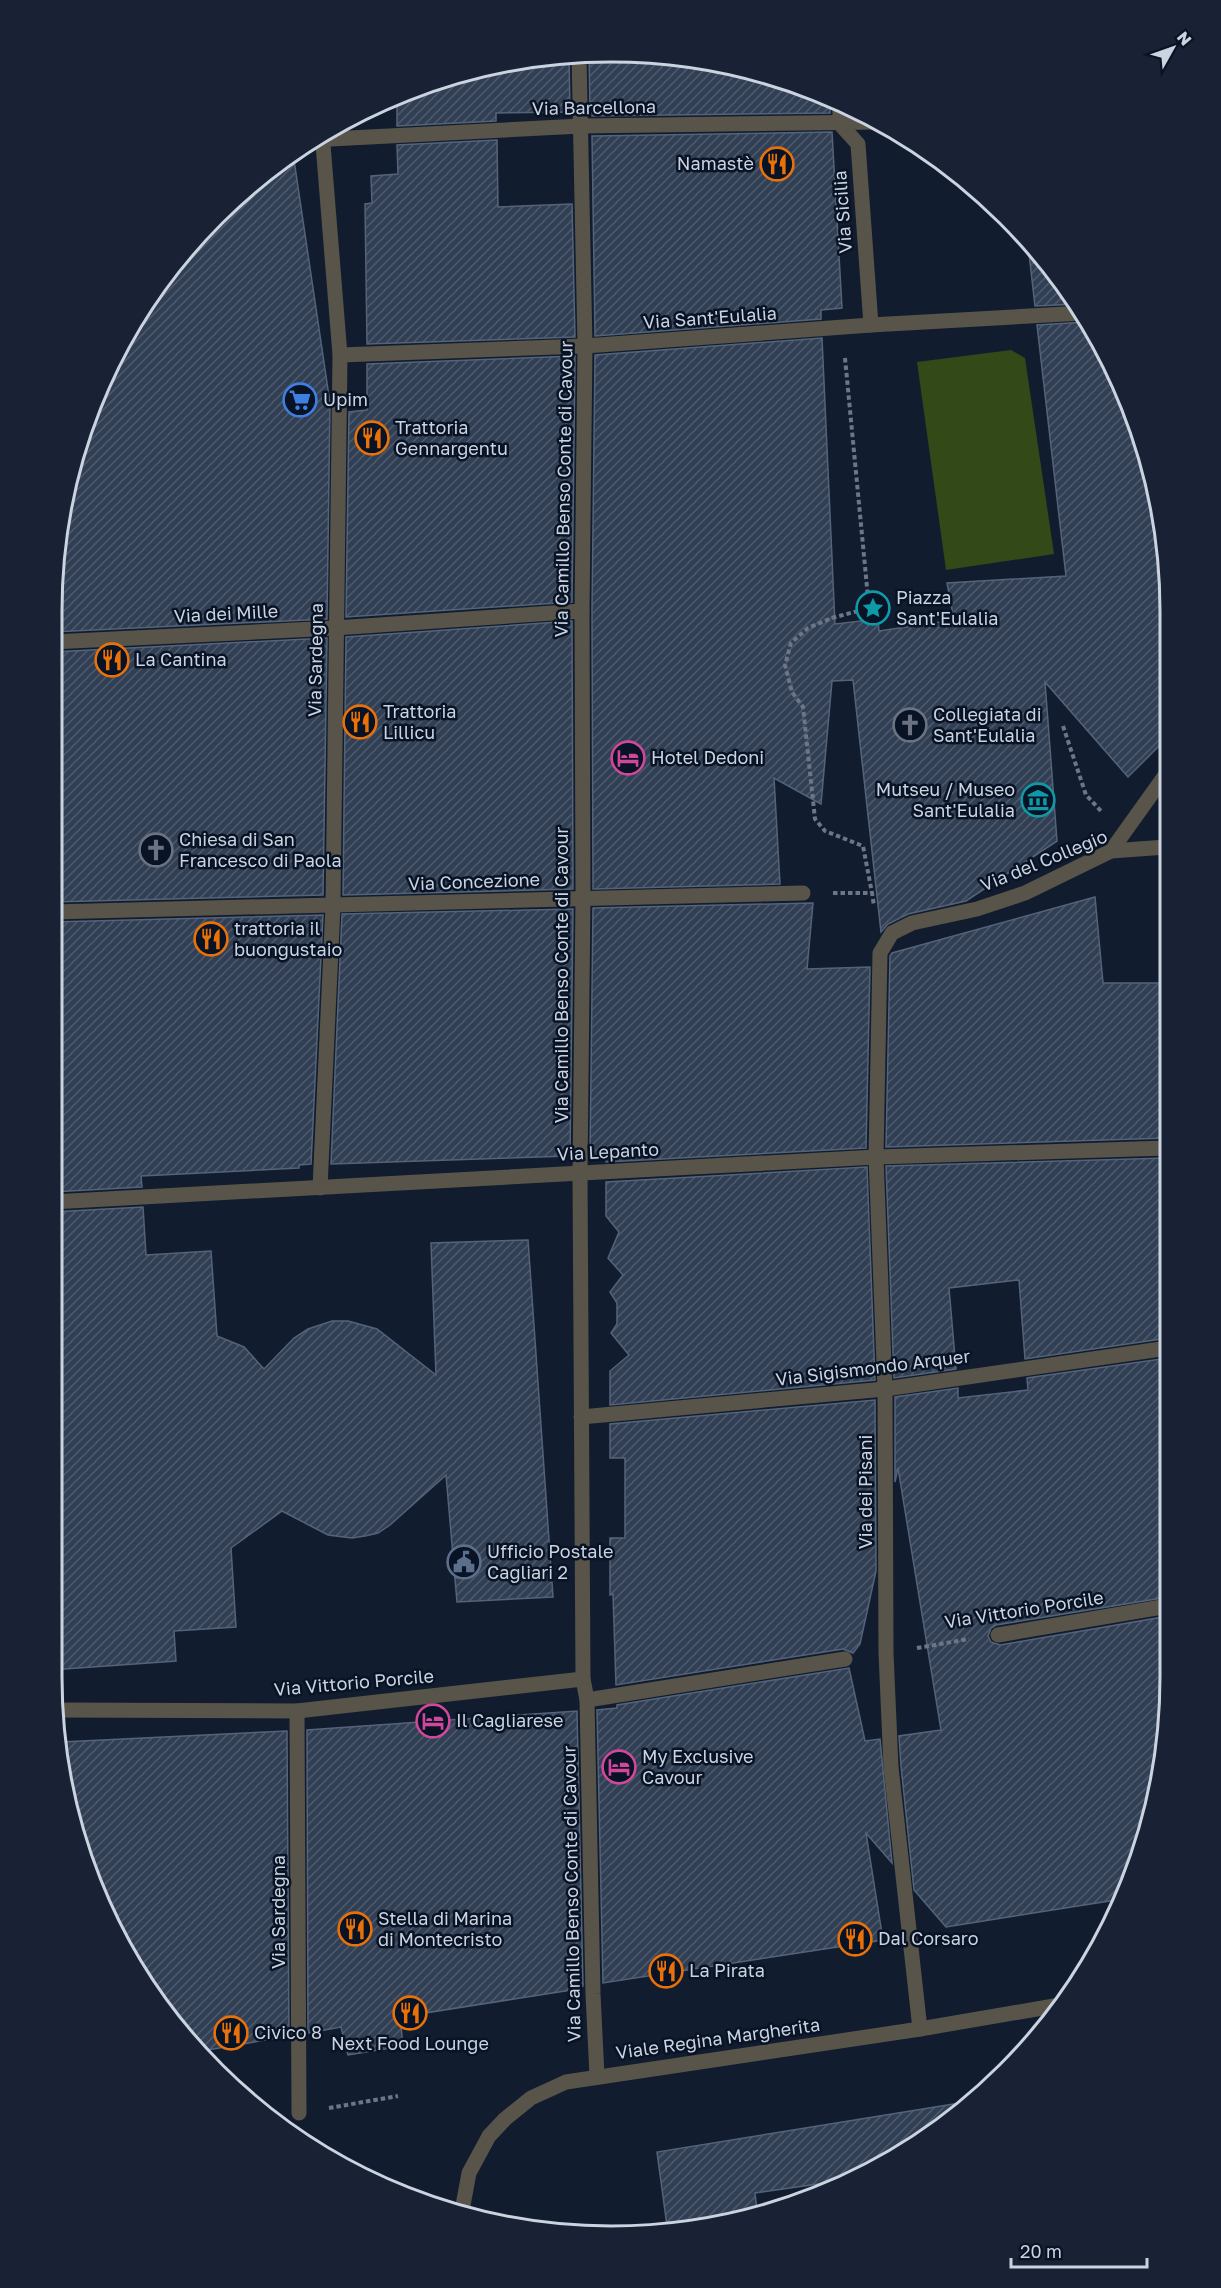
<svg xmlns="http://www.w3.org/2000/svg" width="1221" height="2288" viewBox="0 0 1221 2288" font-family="'Golos Text',sans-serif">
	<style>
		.garden { fill: #334918 }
		.building { fill: url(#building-hatch); stroke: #55637a; stroke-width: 1.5 }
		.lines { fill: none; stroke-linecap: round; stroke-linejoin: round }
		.path { stroke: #6c7686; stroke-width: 4; stroke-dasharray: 4.5 3; stroke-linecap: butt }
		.minor { stroke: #585449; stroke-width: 15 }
		.labels { text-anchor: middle; stroke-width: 5; stroke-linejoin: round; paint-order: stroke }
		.street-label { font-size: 18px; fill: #cbd3e0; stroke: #081325 }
		.poi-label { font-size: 18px; fill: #cbd3e0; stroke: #081325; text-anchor: start }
		.rim { fill: none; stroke: #cbd3e0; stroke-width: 3 }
	</style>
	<defs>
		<pattern id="building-hatch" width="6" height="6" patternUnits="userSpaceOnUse" patternTransform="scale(1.5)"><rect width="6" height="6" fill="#313f54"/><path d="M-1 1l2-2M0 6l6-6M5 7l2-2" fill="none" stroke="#4e5a6c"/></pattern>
	</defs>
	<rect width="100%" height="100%" fill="#111d2f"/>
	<path class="garden" d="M 1011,350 L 1025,358 L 1054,554 L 946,570 L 917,362 Z"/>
	<g class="building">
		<path d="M 647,52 L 756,70 L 830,98 L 830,113 L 592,116 L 592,111 L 590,111 L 589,54 Z"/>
		<path d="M 569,55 L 570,112 L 496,113 L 496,121 L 397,126 L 397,96 L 431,81 L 538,56 Z"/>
		<path d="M 832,132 L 842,308 L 821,310 L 821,319 L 595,336 L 592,136 Z"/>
		<path d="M 497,140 L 498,207 L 572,204 L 575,337 L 367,344 L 365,204 L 372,203 L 371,176 L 398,174 L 397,145 Z"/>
		<path d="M 293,153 L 330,403 L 327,619 L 52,632 L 52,574 L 70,465 L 109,363 L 167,270 L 242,190 Z"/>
		<path d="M 1028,245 L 1076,299 L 1078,304 L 1035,306 Z"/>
		<path d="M 1087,322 L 1128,397 L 1165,537 L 1166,739 L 1128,777 L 1045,682 L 1057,841 L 966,901 L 908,914 L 888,924 L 881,932 L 853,680 L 832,681 L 821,804 L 774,778 L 780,884 L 593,889 L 592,611 L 595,355 L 822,338 L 835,624 L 878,619 L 879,631 L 954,620 L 947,583 L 1066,576 L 1037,325 Z"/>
		<path d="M 575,356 L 572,602 L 346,617 L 349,412 L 367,410 L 367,364 Z"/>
		<path d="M 572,621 L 573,889 L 343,895 L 346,637 Z"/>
		<path d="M 327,638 L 323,895 L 52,902 L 52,652 Z"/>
		<path d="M 1095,897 L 1103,983 L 1167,983 L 1167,1138 L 886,1147 L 890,956 L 892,953 Z"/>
		<path d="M 813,903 L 807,969 L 870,967 L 866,1148 L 606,1162 L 606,1155 L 590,1155 L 593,908 Z"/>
		<path d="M 573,909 L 570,1156 L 331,1164 L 342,914 Z"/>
		<path d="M 323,915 L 311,1164 L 299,1165 L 299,1168 L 141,1176 L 142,1187 L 52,1192 L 52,922 Z"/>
		<path d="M 1167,1158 L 1168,1338 L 1025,1359 L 1019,1280 L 949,1288 L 956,1369 L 894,1378 L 886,1166 Z"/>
		<path d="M 867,1167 L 875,1380 L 610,1405 L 610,1371 L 629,1355 L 611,1333 L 617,1324 L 617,1303 L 610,1292 L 623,1275 L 608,1258 L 619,1232 L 606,1216 L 606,1182 Z"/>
		<path d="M 143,1207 L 146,1255 L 211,1251 L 217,1336 L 244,1347 L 264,1369 L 294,1338 L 308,1329 L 332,1321 L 348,1321 L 377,1329 L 436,1375 L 431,1243 L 528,1240 L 553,1597 L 457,1602 L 446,1475 L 390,1525 L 378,1533 L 365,1536 L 352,1538 L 328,1535 L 282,1511 L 231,1548 L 236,1627 L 174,1631 L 176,1661 L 51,1670 L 51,1212 Z"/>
		<path d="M 1168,1358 L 1168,1597 L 996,1625 L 991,1628 L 988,1636 L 991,1642 L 1000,1645 L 1169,1616 L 1169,1714 L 1151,1822 L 1122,1899 L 946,1927 L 914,1890 L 901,1766 L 899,1736 L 941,1730 L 898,1468 L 895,1482 L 895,1397 L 958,1388 L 958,1398 L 1028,1390 L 1027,1378 Z"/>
		<path d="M 875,1400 L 876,1571 L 860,1644 L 853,1653 L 843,1649 L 616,1685 L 613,1594 L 610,1595 L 610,1538 L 625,1538 L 625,1458 L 610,1458 L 610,1424 Z"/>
		<path d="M 849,1668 L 865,1741 L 880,1739 L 892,1863 L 866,1833 L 883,1940 L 603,1983 L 597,1710 L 617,1708 L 617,1705 Z"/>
		<path d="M 577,1711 L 583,1986 L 571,1988 L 571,1990 L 400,2017 L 403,2046 L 348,2055 L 341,2027 L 308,2033 L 307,1730 Z"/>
		<path d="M 287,1731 L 289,2036 L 202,2051 L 167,2018 L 81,1858 L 62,1742 Z"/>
		<path d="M 966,2102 L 860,2178 L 755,2193 L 757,2210 L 683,2232 L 668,2233 L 657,2152 Z"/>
	</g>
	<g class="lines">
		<g class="path">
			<path d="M 845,358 L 869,608 L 832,618 L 808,628 L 791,643 L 785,665 L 792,692 L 803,707 L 815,819 L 825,831 L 863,846 L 872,893"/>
			<path d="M 1063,726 L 1086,795 L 1101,811"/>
			<path d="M 833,893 L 872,893 L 874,906"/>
			<path d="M 917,1648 L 969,1639"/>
			<path d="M 329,2108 L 398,2096"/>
		</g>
		<g class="minor">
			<path d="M 579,54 L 585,346 L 582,611 L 583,897 L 580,1173 L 583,1679 L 587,1700 L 593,1994 L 597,2076"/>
			<path d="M 840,102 L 840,124 L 858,144 L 871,325"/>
			<path d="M 311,140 L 581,126 L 878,122"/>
			<path d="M 340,355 L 585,346 L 871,325 L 1083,313"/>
			<path d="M 52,642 L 335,628 L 582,611"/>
			<path d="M 1111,851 L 1166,774"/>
			<path d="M 52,912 L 803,893"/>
			<path d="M 320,1188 L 333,906 L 340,355 L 322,132"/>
			<path d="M 52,1202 L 876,1157 L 1167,1148"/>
			<path d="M 581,1417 L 885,1389 L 1168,1348"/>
			<path d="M 998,1635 L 1168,1606"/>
			<path d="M 587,1700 L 845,1659"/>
			<path d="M 56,1710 L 297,1711 L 583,1679"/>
			<path d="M 297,1711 L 299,2113"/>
			<path d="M 920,2029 L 891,1767 L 886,1653 L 885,1389 L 876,1157 L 880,953 L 892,933 L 912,923 L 977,909 L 1025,893 L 1111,851 L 1166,847"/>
			<path d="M 461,2216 L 469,2173 L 489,2136 L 505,2119 L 531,2098 L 566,2082 L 920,2029 L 1054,2006"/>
		</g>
	</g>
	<defs>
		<symbol id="restaurant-ring" viewBox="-11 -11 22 22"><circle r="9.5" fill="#081325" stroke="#e8710a" stroke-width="1.5"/><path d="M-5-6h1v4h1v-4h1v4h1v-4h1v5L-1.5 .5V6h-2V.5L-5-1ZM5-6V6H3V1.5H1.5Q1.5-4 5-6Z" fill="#e8710a"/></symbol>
		<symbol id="supermarket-ring" viewBox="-11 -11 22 22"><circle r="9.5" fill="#081325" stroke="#3f7fe0" stroke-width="1.5"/><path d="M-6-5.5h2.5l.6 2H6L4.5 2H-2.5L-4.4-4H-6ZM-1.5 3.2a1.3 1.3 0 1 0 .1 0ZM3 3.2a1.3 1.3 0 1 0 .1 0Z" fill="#3f7fe0"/></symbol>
		<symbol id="sight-ring" viewBox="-11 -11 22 22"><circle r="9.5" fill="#081325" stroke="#0f9aa8" stroke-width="1.5"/><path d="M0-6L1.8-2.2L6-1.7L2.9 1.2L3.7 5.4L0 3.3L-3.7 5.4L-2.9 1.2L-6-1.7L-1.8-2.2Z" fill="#0f9aa8"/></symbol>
		<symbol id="church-ring" viewBox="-11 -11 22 22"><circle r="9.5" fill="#081325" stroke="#6b7280" stroke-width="1.5"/><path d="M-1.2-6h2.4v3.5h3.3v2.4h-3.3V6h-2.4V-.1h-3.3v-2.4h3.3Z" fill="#6b7280"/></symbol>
		<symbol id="hotel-ring" viewBox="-11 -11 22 22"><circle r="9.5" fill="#081325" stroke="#d1479c" stroke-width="1.5"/><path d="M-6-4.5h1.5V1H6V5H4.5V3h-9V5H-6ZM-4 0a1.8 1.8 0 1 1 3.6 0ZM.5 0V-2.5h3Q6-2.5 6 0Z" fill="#d1479c"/></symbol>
		<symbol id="museum-ring" viewBox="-11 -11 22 22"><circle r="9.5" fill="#081325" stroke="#0f9aa8" stroke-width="1.5"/><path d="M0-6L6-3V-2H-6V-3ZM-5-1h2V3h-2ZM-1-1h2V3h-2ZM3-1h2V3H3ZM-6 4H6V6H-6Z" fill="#0f9aa8"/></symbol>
		<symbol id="civic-ring" viewBox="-11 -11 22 22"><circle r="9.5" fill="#081325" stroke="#5c6f8a" stroke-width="1.5"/><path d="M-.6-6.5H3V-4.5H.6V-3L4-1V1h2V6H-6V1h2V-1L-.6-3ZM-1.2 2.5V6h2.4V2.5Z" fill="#5c6f8a"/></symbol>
	</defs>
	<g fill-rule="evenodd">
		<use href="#restaurant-ring" x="758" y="145" width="38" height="38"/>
		<use href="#supermarket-ring" x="281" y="381" width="38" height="38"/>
		<use href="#restaurant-ring" x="353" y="419" width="38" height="38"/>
		<use href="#sight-ring" x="854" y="589" width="38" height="38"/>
		<use href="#restaurant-ring" x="93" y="641" width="38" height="38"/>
		<use href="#restaurant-ring" x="341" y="703" width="38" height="38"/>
		<use href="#church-ring" x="891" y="706" width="38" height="38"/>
		<use href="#hotel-ring" x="609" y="739" width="38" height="38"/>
		<use href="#museum-ring" x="1019" y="781" width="38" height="38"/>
		<use href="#church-ring" x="137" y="831" width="38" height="38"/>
		<use href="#restaurant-ring" x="192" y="920" width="38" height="38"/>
		<use href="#civic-ring" x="445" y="1543" width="38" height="38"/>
		<use href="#hotel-ring" x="414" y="1702" width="38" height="38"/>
		<use href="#hotel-ring" x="600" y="1748" width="38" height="38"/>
		<use href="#restaurant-ring" x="336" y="1910" width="38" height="38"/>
		<use href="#restaurant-ring" x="836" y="1920" width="38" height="38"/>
		<use href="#restaurant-ring" x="647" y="1952" width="38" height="38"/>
		<use href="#restaurant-ring" x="391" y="1994" width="38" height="38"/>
		<use href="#restaurant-ring" x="212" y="2014" width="38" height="38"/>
	</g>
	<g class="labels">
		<g class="street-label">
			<text transform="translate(594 108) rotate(-1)" y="6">Via Barcellona</text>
			<text transform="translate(843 212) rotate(-94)" y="6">Via Sicilia</text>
			<text transform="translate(710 318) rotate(-4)" y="6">Via Sant'Eulalia</text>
			<text transform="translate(564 489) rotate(-89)" y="6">Via Camillo Benso Conte di Cavour</text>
			<text transform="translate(226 614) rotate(-3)" y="6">Via dei Mille</text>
			<text transform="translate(316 660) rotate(-89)" y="6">Via Sardegna</text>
			<text transform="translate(1044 861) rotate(-22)" y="6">Via del Collegio</text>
			<text transform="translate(474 882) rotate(-2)" y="6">Via Concezione</text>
			<text transform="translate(562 975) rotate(-90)" y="6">Via Camillo Benso Conte di Cavour</text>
			<text transform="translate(608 1152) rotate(-3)" y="6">Via Lepanto</text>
			<text transform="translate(873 1368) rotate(-7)" y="6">Via Sigismondo Arquer</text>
			<text transform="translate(866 1492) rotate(-90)" y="6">Via dei Pisani</text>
			<text transform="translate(1024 1610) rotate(-9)" y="6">Via Vittorio Porcile</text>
			<text transform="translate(354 1683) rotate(-5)" y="6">Via Vittorio Porcile</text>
			<text transform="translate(572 1894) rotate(-91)" y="6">Via Camillo Benso Conte di Cavour</text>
			<text transform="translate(279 1912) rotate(-90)" y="6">Via Sardegna</text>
			<text transform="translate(718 2039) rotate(-8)" y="6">Viale Regina Margherita</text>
		</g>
		<g class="poi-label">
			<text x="754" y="170" text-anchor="end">Namastè</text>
			<text x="323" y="406">Upim</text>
			<text x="395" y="434">Trattoria<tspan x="395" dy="21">Gennargentu</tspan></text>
			<text x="896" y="604">Piazza<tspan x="896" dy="21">Sant'Eulalia</tspan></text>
			<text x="135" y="666">La Cantina</text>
			<text x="383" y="718">Trattoria<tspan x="383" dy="21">Lillicu</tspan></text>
			<text x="933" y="721">Collegiata di<tspan x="933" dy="21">Sant'Eulalia</tspan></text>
			<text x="651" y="764">Hotel Dedoni</text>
			<text x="1015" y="796" text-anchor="end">Mutseu / Museo<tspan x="1015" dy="21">Sant'Eulalia</tspan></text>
			<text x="179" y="846">Chiesa di San<tspan x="179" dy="21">Francesco di Paola</tspan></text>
			<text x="234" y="935">trattoria il<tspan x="234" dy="21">buongustaio</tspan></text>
			<text x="487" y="1558">Ufficio Postale<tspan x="487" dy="21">Cagliari 2</tspan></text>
			<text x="456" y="1727">Il Cagliarese</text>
			<text x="642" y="1763">My Exclusive<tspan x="642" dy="21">Cavour</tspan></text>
			<text x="378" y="1925">Stella di Marina<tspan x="378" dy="21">di Montecristo</tspan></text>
			<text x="878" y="1945">Dal Corsaro</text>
			<text x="689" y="1977">La Pirata</text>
			<text x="254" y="2039">Civico 8</text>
			<text x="410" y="2050" text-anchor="middle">Next Food Lounge</text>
		</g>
	</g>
	<path d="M0 0H1221V2288H0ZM611 62H611A549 549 0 0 1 1160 611V1677A549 549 0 0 1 611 2226H611A549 549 0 0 1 62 1677V611A549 549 0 0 1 611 62Z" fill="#182234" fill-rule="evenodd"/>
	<path class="rim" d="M611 62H611A549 549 0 0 1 1160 611V1677A549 549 0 0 1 611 2226H611A549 549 0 0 1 62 1677V611A549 549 0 0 1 611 62Z"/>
	<g transform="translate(1173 48) rotate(50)" stroke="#081325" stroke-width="4.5" paint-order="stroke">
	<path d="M0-4.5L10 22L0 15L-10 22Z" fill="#cbd3e0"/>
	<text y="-9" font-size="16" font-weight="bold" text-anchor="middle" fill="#cbd3e0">N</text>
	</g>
	<path d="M1011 2258v9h136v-9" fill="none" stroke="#cbd3e0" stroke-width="3"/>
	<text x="1020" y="2258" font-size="18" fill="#cbd3e0" stroke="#081325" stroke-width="4.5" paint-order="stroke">20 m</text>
</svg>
